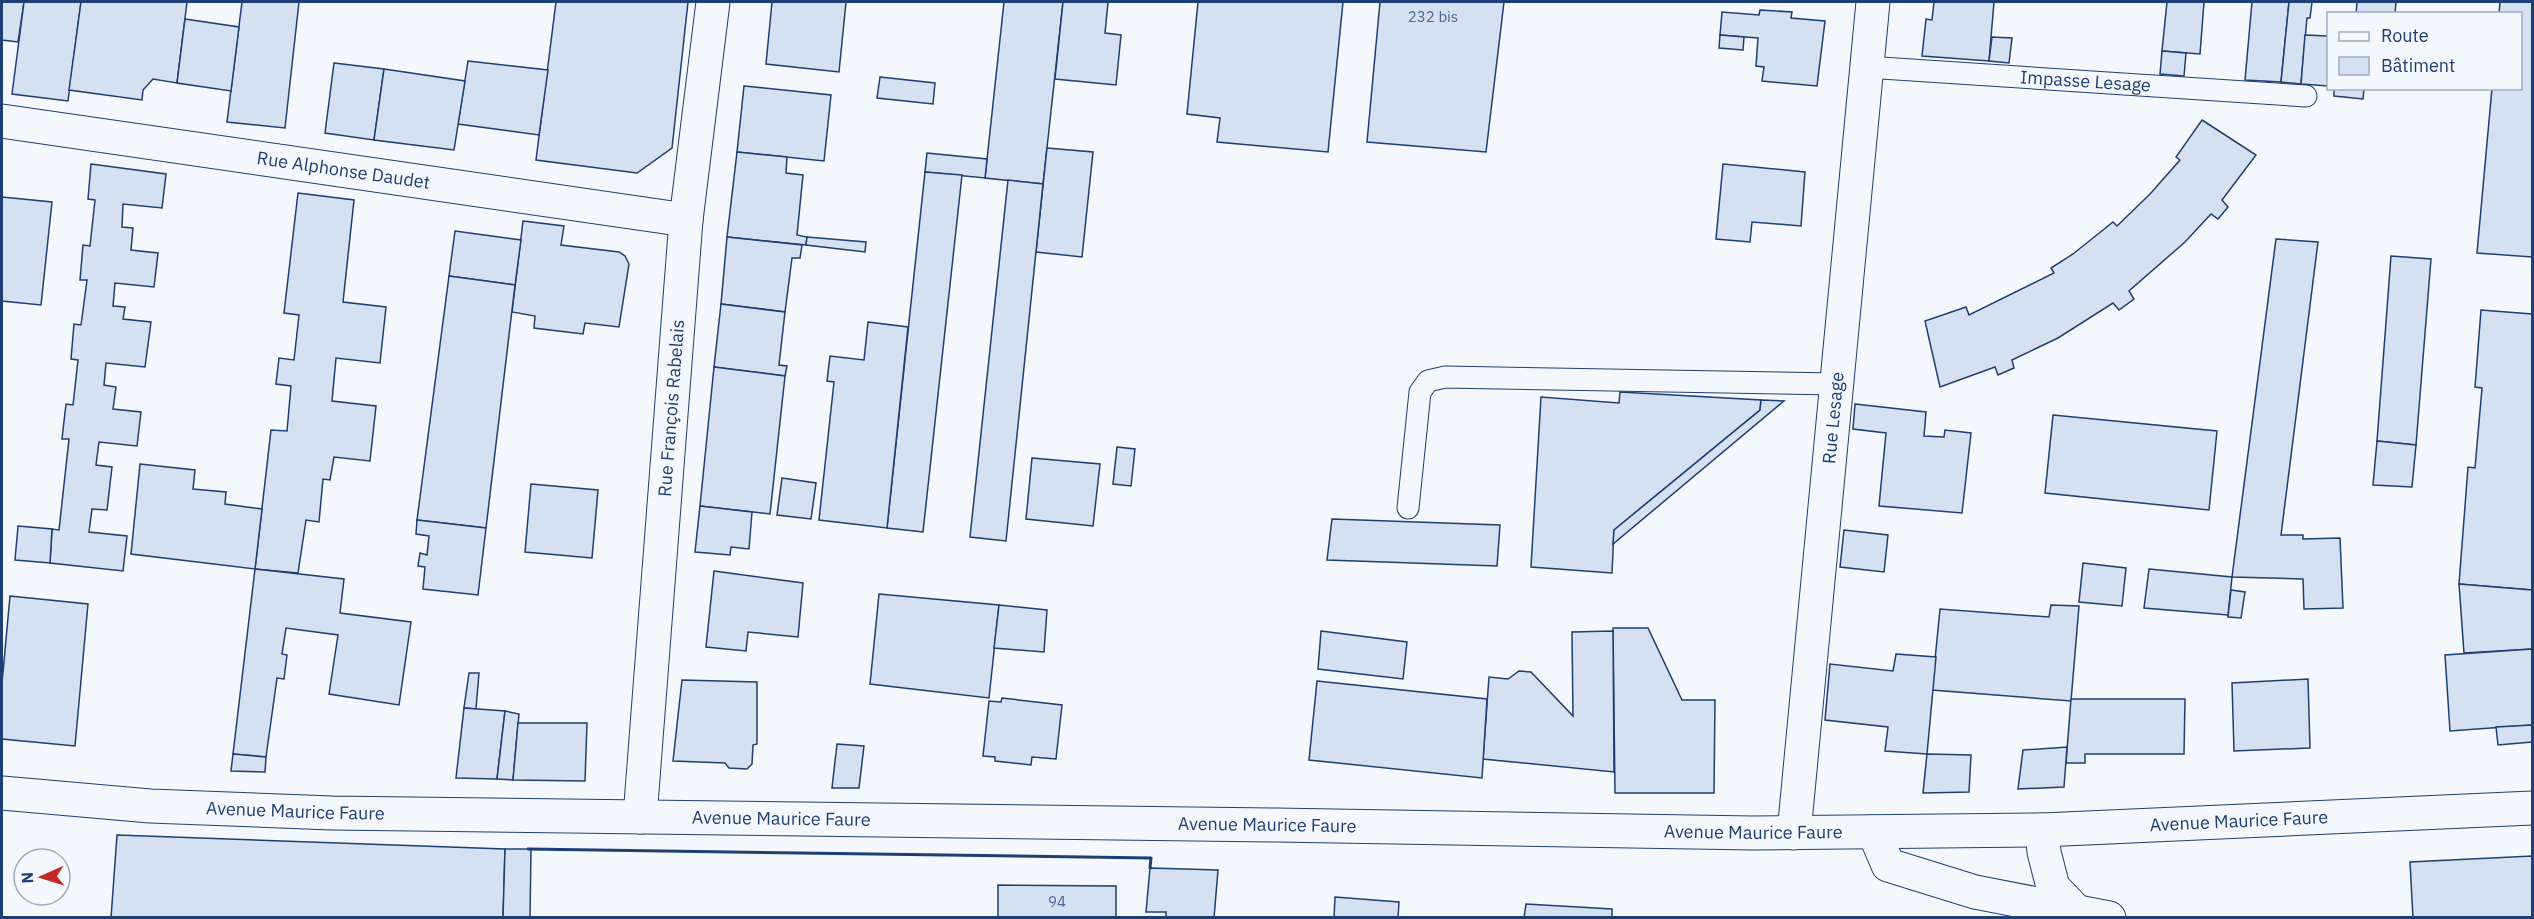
<svg xmlns="http://www.w3.org/2000/svg" width="2534" height="919" viewBox="0 0 2534 919" font-family="'IBM Plex Sans',sans-serif">
	<style>
		.building { fill: #d5e0f0; stroke: #1d3f73; stroke-width: 1.5 }
		.lines { fill: none; stroke-linecap: round; stroke-linejoin: round }
		.lane-casing { stroke: #1d3f73; stroke-width: 23 }
		.street-casing { stroke: #1d3f73; stroke-width: 35 }
		.secondary-casing { stroke: #1d3f73; stroke-width: 35 }
		.lane { stroke: #f4f7fb; stroke-width: 21 }
		.street { stroke: #f4f7fb; stroke-width: 33 }
		.secondary { stroke: #f4f7fb; stroke-width: 33 }
		.wall { stroke: #1d3f73; stroke-width: 3 }
		.labels { text-anchor: middle; stroke-width: 4.5; stroke-linejoin: round; paint-order: stroke }
		.number-label { font-size: 15px; fill: #4b6792 }
		.street-label { font-size: 18px; fill: #1d3f73; stroke: #f4f7fb }
	</style>
	<rect width="100%" height="100%" fill="#f4f7fb"/>
	<g class="building">
		<path d="M 2,2 L 24,2 L 18,42 L 2,40 Z"/>
		<path d="M 24,2 L 81,2 L 68,101 L 12,94 Z"/>
		<path d="M 81,2 L 187,2 L 177,83 L 153,79 L 143,90 L 142,100 L 69,90 Z"/>
		<path d="M 242,2 L 299,2 L 285,128 L 227,122 Z"/>
		<path d="M 556,2 L 688,2 L 672,148 L 637,173 L 536,160 Z"/>
		<path d="M 772,2 L 846,2 L 839,72 L 766,64 Z"/>
		<path d="M 1004,2 L 1063,2 L 1043,184 L 985,178 Z"/>
		<path d="M 1063,2 L 1108,2 L 1105,33 L 1121,35 L 1116,85 L 1055,79 Z"/>
		<path d="M 1198,2 L 1343,2 L 1328,152 L 1217,142 L 1220,118 L 1187,114 Z"/>
		<path d="M 1380,2 L 1504,2 L 1486,152 L 1367,142 Z"/>
		<path d="M 1934,2 L 1994,2 L 1989,61 L 1922,56 L 1926,19 L 1932,20 Z"/>
		<path d="M 2167,2 L 2204,2 L 2200,54 L 2162,51 Z"/>
		<path d="M 2252,2 L 2289,2 L 2281,82 L 2245,80 Z"/>
		<path d="M 2289,2 L 2312,2 L 2310,18 L 2307,18 L 2301,84 L 2281,82 Z"/>
		<path d="M 2357,2 L 2396,2 L 2395,14 L 2356,14 Z"/>
		<path d="M 2500,2 L 2532,2 L 2532,257 L 2477,253 L 2492,88 L 2520,88 L 2520,14 L 2499,14 Z"/>
		<path d="M 1760,10 L 1792,12 L 1791,18 L 1825,21 L 1817,86 L 1762,81 L 1764,67 L 1756,66 L 1758,38 L 1720,35 L 1722,12 L 1759,15 Z"/>
		<path d="M 185,19 L 239,27 L 231,91 L 177,83 Z"/>
		<path d="M 1720,35 L 1744,37 L 1743,50 L 1719,48 Z"/>
		<path d="M 2305,35 L 2328,36 L 2328,86 L 2301,84 Z"/>
		<path d="M 1992,37 L 2012,38 L 2009,63 L 1989,61 Z"/>
		<path d="M 2162,51 L 2186,53 L 2184,76 L 2160,74 Z"/>
		<path d="M 468,61 L 548,70 L 539,135 L 458,124 Z"/>
		<path d="M 334,63 L 384,69 L 374,140 L 325,133 Z"/>
		<path d="M 384,69 L 465,81 L 454,150 L 374,140 Z"/>
		<path d="M 880,77 L 935,83 L 933,104 L 877,98 Z"/>
		<path d="M 744,86 L 831,95 L 824,161 L 737,152 Z"/>
		<path d="M 2334,88 L 2364,89 L 2363,99 L 2334,96 Z"/>
		<path d="M 2202,120 L 2256,155 L 2222,200 L 2228,207 L 2218,219 L 2211,214 L 2185,242 L 2129,291 L 2134,299 L 2119,310 L 2113,303 L 2058,338 L 2012,360 L 2014,368 L 1998,375 L 1995,367 L 1940,387 L 1925,321 L 1966,307 L 1969,315 L 2054,273 L 2051,268 L 2073,254 L 2113,222 L 2117,226 L 2150,194 L 2180,160 L 2176,157 Z"/>
		<path d="M 1047,148 L 1093,152 L 1082,257 L 1036,252 Z"/>
		<path d="M 737,152 L 787,157 L 786,173 L 803,175 L 797,235 L 807,237 L 806,245 L 727,237 Z"/>
		<path d="M 927,153 L 987,159 L 985,178 L 925,172 Z"/>
		<path d="M 91,164 L 166,174 L 162,208 L 123,204 L 122,227 L 133,228 L 131,250 L 158,253 L 154,287 L 115,283 L 113,306 L 125,307 L 123,319 L 151,322 L 145,367 L 106,363 L 104,385 L 116,387 L 113,409 L 141,412 L 137,446 L 99,442 L 96,465 L 112,467 L 107,510 L 92,509 L 89,532 L 127,536 L 123,571 L 50,563 L 52,529 L 59,530 L 69,439 L 62,439 L 66,404 L 73,405 L 78,360 L 71,359 L 74,324 L 81,325 L 87,280 L 80,280 L 83,245 L 90,246 L 95,200 L 88,199 Z"/>
		<path d="M 1723,164 L 1805,172 L 1801,226 L 1752,222 L 1750,242 L 1716,239 Z"/>
		<path d="M 925,172 L 962,175 L 923,532 L 887,528 Z"/>
		<path d="M 1008,180 L 1043,184 L 1006,541 L 970,537 Z"/>
		<path d="M 298,193 L 354,200 L 343,302 L 386,307 L 380,363 L 336,358 L 332,401 L 376,406 L 370,461 L 334,457 L 330,480 L 323,479 L 319,522 L 306,520 L 298,573 L 255,569 L 271,430 L 287,431 L 291,386 L 276,384 L 279,358 L 294,360 L 299,315 L 284,313 Z"/>
		<path d="M 2,197 L 52,202 L 41,305 L 2,301 Z"/>
		<path d="M 523,221 L 564,226 L 561,245 L 619,252 L 625,256 L 629,264 L 619,327 L 585,323 L 583,334 L 534,328 L 535,316 L 512,312 Z"/>
		<path d="M 455,231 L 521,240 L 515,285 L 449,276 Z"/>
		<path d="M 727,237 L 802,245 L 800,258 L 792,258 L 785,312 L 721,304 Z"/>
		<path d="M 807,237 L 866,242 L 865,252 L 806,245 Z"/>
		<path d="M 2276,239 L 2318,242 L 2281,535 L 2303,535 L 2303,539 L 2340,538 L 2343,608 L 2304,609 L 2303,579 L 2232,577 Z"/>
		<path d="M 2391,256 L 2431,259 L 2416,445 L 2377,441 Z"/>
		<path d="M 449,276 L 515,285 L 486,528 L 417,520 Z"/>
		<path d="M 721,304 L 785,312 L 779,365 L 787,366 L 785,376 L 714,367 Z"/>
		<path d="M 2481,310 L 2532,314 L 2532,590 L 2459,584 L 2468,467 L 2475,468 L 2482,388 L 2475,387 Z"/>
		<path d="M 868,322 L 908,327 L 887,528 L 819,520 L 834,382 L 827,381 L 830,356 L 864,360 Z"/>
		<path d="M 714,367 L 785,376 L 770,514 L 700,506 Z"/>
		<path d="M 1620,392 L 1761,400 L 1760,410 L 1614,530 L 1612,573 L 1531,567 L 1541,397 L 1619,403 Z"/>
		<path d="M 1761,400 L 1784,401 L 1613,544 L 1614,530 L 1760,410 Z"/>
		<path d="M 1855,404 L 1926,412 L 1924,436 L 1944,437 L 1945,430 L 1971,433 L 1962,513 L 1879,506 L 1886,433 L 1853,429 Z"/>
		<path d="M 2053,415 L 2217,431 L 2209,510 L 2045,493 Z"/>
		<path d="M 2377,441 L 2416,445 L 2412,487 L 2373,485 Z"/>
		<path d="M 1117,447 L 1135,449 L 1131,486 L 1113,484 Z"/>
		<path d="M 1032,458 L 1100,464 L 1093,526 L 1026,519 Z"/>
		<path d="M 140,464 L 195,470 L 193,489 L 226,492 L 225,504 L 262,509 L 255,569 L 131,554 Z"/>
		<path d="M 782,478 L 816,483 L 811,519 L 777,515 Z"/>
		<path d="M 531,484 L 598,490 L 592,558 L 525,552 Z"/>
		<path d="M 700,506 L 752,512 L 749,549 L 731,547 L 730,555 L 695,552 Z"/>
		<path d="M 1332,519 L 1500,525 L 1497,566 L 1327,560 Z"/>
		<path d="M 417,520 L 486,528 L 478,595 L 423,589 L 425,567 L 418,566 L 420,553 L 427,555 L 429,536 L 416,534 Z"/>
		<path d="M 18,526 L 52,529 L 50,563 L 15,560 Z"/>
		<path d="M 1844,530 L 1888,535 L 1884,572 L 1840,567 Z"/>
		<path d="M 2083,563 L 2126,568 L 2122,606 L 2079,602 Z"/>
		<path d="M 255,569 L 344,579 L 340,613 L 411,622 L 399,705 L 329,694 L 338,635 L 286,628 L 282,654 L 287,655 L 284,679 L 277,678 L 266,757 L 233,754 Z"/>
		<path d="M 2149,569 L 2232,577 L 2228,615 L 2144,608 Z"/>
		<path d="M 714,571 L 803,583 L 798,637 L 748,632 L 746,651 L 706,647 Z"/>
		<path d="M 2459,584 L 2532,590 L 2532,649 L 2464,653 Z"/>
		<path d="M 2231,590 L 2245,592 L 2241,618 L 2228,617 Z"/>
		<path d="M 879,594 L 999,605 L 989,698 L 870,684 Z"/>
		<path d="M 10,596 L 88,604 L 75,746 L 2,739 L 2,683 Z"/>
		<path d="M 999,605 L 1047,610 L 1044,652 L 994,648 Z"/>
		<path d="M 2051,605 L 2079,606 L 2071,701 L 1932,690 L 1940,609 L 2049,617 Z"/>
		<path d="M 1613,628 L 1648,628 L 1682,700 L 1715,700 L 1714,793 L 1615,793 Z"/>
		<path d="M 1321,631 L 1407,642 L 1403,679 L 1318,669 Z"/>
		<path d="M 1613,631 L 1614,772 L 1483,759 L 1489,677 L 1508,679 L 1519,671 L 1531,672 L 1573,716 L 1572,632 Z"/>
		<path d="M 2532,649 L 2532,725 L 2450,731 L 2445,655 Z"/>
		<path d="M 1896,654 L 1936,657 L 1927,754 L 1885,751 L 1888,727 L 1825,720 L 1830,664 L 1893,671 Z"/>
		<path d="M 469,673 L 479,673 L 476,709 L 464,708 Z"/>
		<path d="M 2308,679 L 2310,748 L 2234,751 L 2232,683 Z"/>
		<path d="M 682,680 L 757,682 L 757,744 L 753,745 L 752,764 L 747,769 L 729,768 L 725,763 L 673,761 Z"/>
		<path d="M 1317,681 L 1487,699 L 1482,778 L 1309,760 Z"/>
		<path d="M 1002,698 L 1062,705 L 1056,759 L 1032,757 L 1031,765 L 995,761 L 995,757 L 983,756 L 989,701 L 1001,702 Z"/>
		<path d="M 2071,699 L 2185,699 L 2184,754 L 2085,754 L 2085,763 L 2066,763 Z"/>
		<path d="M 464,708 L 505,711 L 497,779 L 456,778 Z"/>
		<path d="M 505,711 L 519,714 L 513,780 L 497,779 Z"/>
		<path d="M 518,723 L 587,723 L 585,781 L 513,780 Z"/>
		<path d="M 2532,725 L 2532,742 L 2498,745 L 2496,727 Z"/>
		<path d="M 837,744 L 864,746 L 859,788 L 832,788 Z"/>
		<path d="M 2067,747 L 2064,787 L 2018,789 L 2023,750 Z"/>
		<path d="M 233,754 L 266,757 L 265,772 L 231,771 Z"/>
		<path d="M 1927,754 L 1971,755 L 1969,792 L 1923,793 Z"/>
		<path d="M 117,835 L 505,849 L 503,918 L 111,918 Z"/>
		<path d="M 505,849 L 531,849 L 530,918 L 503,918 Z"/>
		<path d="M 2532,856 L 2532,918 L 2413,918 L 2410,862 Z"/>
		<path d="M 1150,868 L 1218,870 L 1214,918 L 1166,918 L 1166,912 L 1146,912 Z"/>
		<path d="M 998,885 L 1116,886 L 1116,918 L 998,918 Z"/>
		<path d="M 1335,897 L 1399,902 L 1398,918 L 1334,918 Z"/>
		<path d="M 1526,904 L 1612,909 L 1612,918 L 1524,918 Z"/>
	</g>
	<g class="lines">
		<defs>
			<g id="lane">
				<path id="s1" d="M 1866,67 L 2306,96"/>
				<path d="M 1408,508 L 1420,392 L 1428,381 L 1445,377 L 1837,384"/>
			</g>
			<g id="street">
				<path id="s2" d="M 2,121 L 686,220"/>
				<path id="s3" d="M 640,817 L 686,220 L 713,2"/>
				<path id="s4" d="M 1794,833 L 1873,2"/>
			</g>
			<g id="secondary">
				<path id="s5" d="M 2,793 L 150,806 L 332,813 L 1276,825 L 1753,833 L 2042,830 L 2532,808"/>
				<path d="M 2042,830 L 2044,852 L 2053,887 L 2075,910"/>
				<path d="M 1874,832 L 1888,865 L 1975,892 L 2109,918"/>
			</g>
		</defs>
		<use href="#lane" class="lane-casing"/>
		<use href="#street" class="street-casing"/>
		<use href="#secondary" class="secondary-casing"/>
		<use href="#lane" class="lane"/>
		<use href="#street" class="street"/>
		<use href="#secondary" class="secondary"/>
		<path class="wall" d="M 528,849 L 1151,858 L 1150,868"/>
	</g>
	<g class="labels">
		<g class="number-label">
			<text x="1433" y="22">232 bis</text>
			<text x="1057" y="907">94</text>
		</g>
		<g class="street-label">
			<text dy="6" stroke="none"><textPath href="#s1" startOffset="220">Impasse Lesage</textPath></text>
			<text dy="6" stroke="none"><textPath href="#s2" startOffset="345">Rue Alphonse Daudet</textPath></text>
			<text dy="6" stroke="none"><textPath href="#s3" startOffset="410">Rue François Rabelais</textPath></text>
			<text dy="6" stroke="none"><textPath href="#s4" startOffset="417">Rue Lesage</textPath></text>
			<text dy="6" stroke="none"><textPath href="#s5" startOffset="294">Avenue Maurice Faure</textPath></text>
			<text dy="6" stroke="none"><textPath href="#s5" startOffset="780">Avenue Maurice Faure</textPath></text>
			<text dy="6" stroke="none"><textPath href="#s5" startOffset="2238">Avenue Maurice Faure</textPath></text>
			<text dy="6" stroke="none"><textPath href="#s5" startOffset="1266">Avenue Maurice Faure</textPath></text>
			<text dy="6" stroke="none"><textPath href="#s5" startOffset="1752">Avenue Maurice Faure</textPath></text>
		</g>
	</g>
	<rect width="2534" height="919" fill="none" stroke="#1d3f73" stroke-width="6"/>
	<rect x="2327" y="12" width="195" height="78" fill="#f4f7fb" stroke="#9eadc5" stroke-width="1.5"/>
	<rect x="2339" y="32" width="30" height="9" fill="#f4f7fb" stroke="#9eadc5" stroke-width="1.5"/>
	<text x="2381" y="42" font-size="18" fill="#1d3f73">Route</text>
	<rect x="2339" y="57" width="30" height="18" fill="#d5e0f0" stroke="#9eadc5" stroke-width="1.5"/>
	<text x="2381" y="72" font-size="18" fill="#1d3f73">Bâtiment</text>
	<g transform="translate(42 877) rotate(267)"><circle r="28" fill="#f4f7fb" stroke="#9eadc5" stroke-width="1.5"/>
	<path d="M0-4.5L10 22L0 15L-10 22Z" fill="#c62828"/>
	<text y="-9" font-size="16" font-weight="bold" text-anchor="middle" fill="#1d3f73">N</text>
	</g>
</svg>
